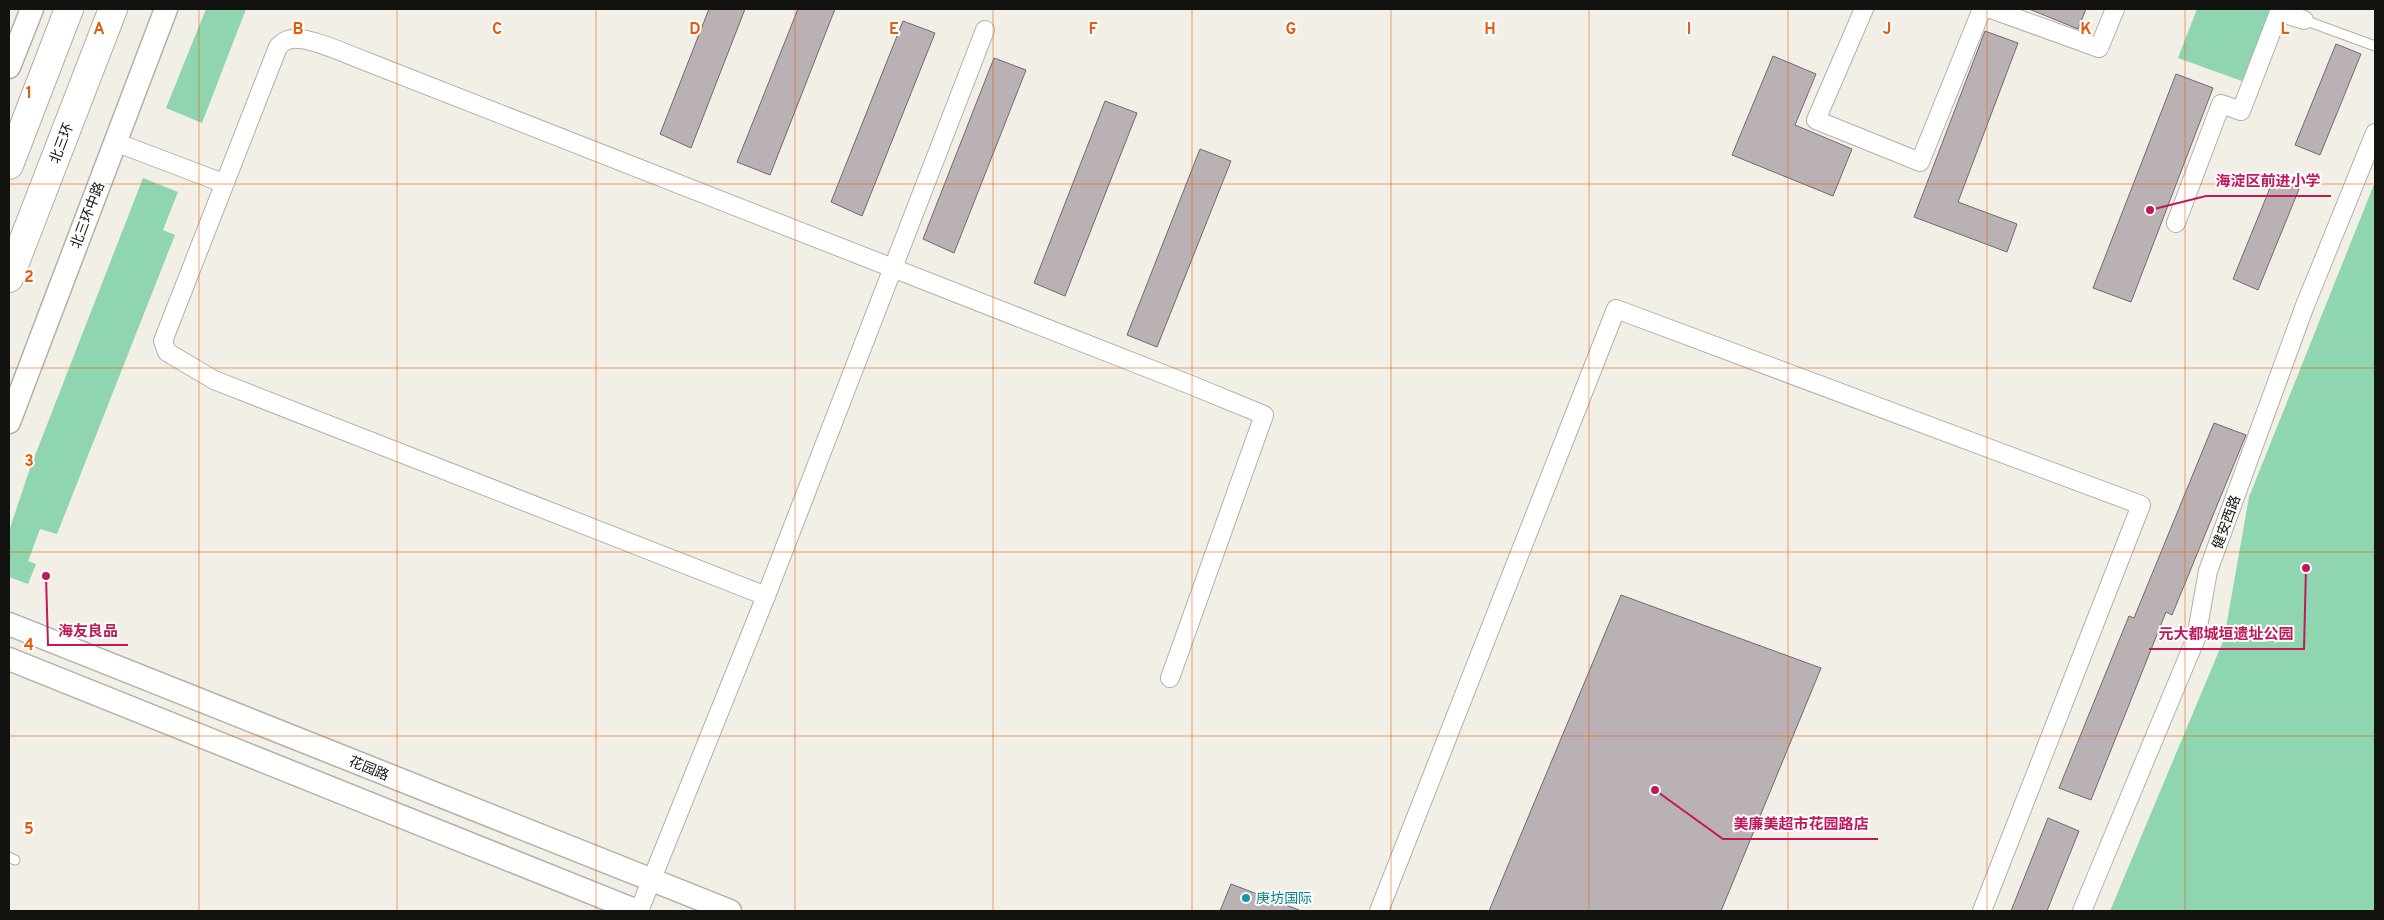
<svg xmlns="http://www.w3.org/2000/svg" width="2384" height="920" viewBox="0 0 2384 920" font-family="Overpass,'Noto Sans SC',sans-serif">
	<style>
		.green { fill: #8ed5b0 }
		.building { fill: #bab1b4; stroke: #72696c }
		.lines { fill: none; stroke-linecap: round; stroke-linejoin: round }
		.service-casing { stroke: #b2b0a8; stroke-width: 11 }
		.minor-casing { stroke: #b2b0a8; stroke-width: 20 }
		.tertiary-casing { stroke: #b2b0a8; stroke-width: 25 }
		.trunk-casing { stroke: #b2b0a8; stroke-width: 30 }
		.service { stroke: #fff; stroke-width: 9 }
		.minor { stroke: #fff; stroke-width: 18 }
		.tertiary { stroke: #fff; stroke-width: 22 }
		.trunk { stroke: #fff; stroke-width: 28 }
		.grid { fill: none; stroke: #e8590c; stroke-width: 1; stroke-opacity: 0.55 }
		.culture-dot { fill: #0f9aa8; stroke: #fff; stroke-width: 2 }
		.labels { text-anchor: middle; stroke-width: 4; stroke-linejoin: round; paint-order: stroke }
		.street-label { font-size: 14px; fill: #12120f; stroke: #fff }
		.culture-label { font-size: 14px; fill: #0d838f; stroke: #fff; text-anchor: start }
		.grid-label { font-size: 16px; text-anchor: middle; font-weight: bold; fill: #e8590c; stroke: #fff; stroke-width: 4; stroke-linejoin: round; paint-order: stroke }
		.leader { fill: none; stroke: #c2185b; stroke-width: 2 }
		.callout-dot { fill: #c2185b; stroke: #fff; stroke-width: 2 }
		.callout-label { font-size: 15px; text-anchor: middle; font-weight: bold; fill: #c2185b; stroke: #fff; stroke-width: 4; stroke-linejoin: round; paint-order: stroke }
	</style>
	<rect width="100%" height="100%" fill="#f1efe6"/>
	<g class="green">
		<path d="M 206,9 L 246,9 L 202,123 L 166,108 Z"/>
		<path d="M 2197,9 L 2276,9 L 2250,84 L 2178,58 Z"/>
		<path d="M 143,178 L 178,192 L 163,230 L 175,235 L 57,534 L 40,529 L 28,561 L 36,564 L 28,584 L 9,577 L 9,531 L 29,471 Z"/>
		<path d="M 2375,182 L 2375,911 L 2110,911 L 2224,639 L 2249,497 Z"/>
	</g>
	<g class="building">
		<path d="M 709,9 L 745,9 L 691,148 L 660,134 Z"/>
		<path d="M 798,9 L 835,9 L 770,175 L 737,162 Z"/>
		<path d="M 2029,9 L 2086,9 L 2078,29 Z"/>
		<path d="M 903,21 L 935,33 L 862,216 L 831,202 Z"/>
		<path d="M 1985,31 L 2018,43 L 1958,202 L 2017,224 L 2007,252 L 1914,217 Z"/>
		<path d="M 2336,44 L 2361,54 L 2320,155 L 2295,145 Z"/>
		<path d="M 1773,56 L 1816,74 L 1795,125 L 1852,149 L 1833,196 L 1732,155 Z"/>
		<path d="M 994,58 L 1026,70 L 954,253 L 923,239 Z"/>
		<path d="M 2176,74 L 2213,88 L 2131,302 L 2093,288 Z"/>
		<path d="M 1105,101 L 1137,113 L 1065,296 L 1034,283 Z"/>
		<path d="M 1200,149 L 1231,161 L 1157,347 L 1127,335 Z"/>
		<path d="M 2274,178 L 2299,189 L 2258,290 L 2233,279 Z"/>
		<path d="M 2214,423 L 2246,435 L 2172,615 L 2166,612 L 2091,800 L 2059,788 L 2129,616 L 2134,618 Z"/>
		<path d="M 1621,595 L 1821,668 L 1721,911 L 1489,911 Z"/>
		<path d="M 2048,818 L 2079,831 L 2047,911 L 2011,911 Z"/>
		<path d="M 1231,884 L 1299,910 L 1299,911 L 1220,911 Z"/>
	</g>
	<g class="lines">
		<defs>
			<g id="service">
				<path d="M 2304,20 L 2375,46"/>
				<path d="M 9,857 L 15,860"/>
			</g>
			<g id="minor">
				<path d="M 1864,9 L 1816,120 L 1920,162 L 1982,9"/>
				<path d="M 1991,9 L 2099,48 L 2115,9"/>
				<path d="M 2280,9 L 2279,12 L 2304,20"/>
				<path d="M 115,142 L 223,183"/>
				<path d="M 2176,223 L 2221,104 L 2241,111 L 2279,12"/>
				<path d="M 766,596 L 214,380 L 167,352 L 163,341 L 278,47 C 281,43 286,40 291,39 C 311,37 346,54 365,61 L 1191,385 L 1264,415 L 1170,678"/>
				<path d="M 639,911 L 766,596 L 985,30"/>
				<path d="M 1379,911 L 1616,309 L 2141,505 L 1982,911"/>
				<path d="M 2082,911 L 2196,638 L 2208,571 L 2304,308 L 2375,133"/>
			</g>
			<g id="tertiary">
				<path d="M 9,67 L 32,9"/>
				<path d="M 9,422 L 166,9"/>
				<path d="M 9,624 L 730,911"/>
				<path d="M 9,659 L 637,911"/>
			</g>
			<g id="trunk">
				<path d="M 9,165 L 69,9"/>
				<path d="M 9,278 L 113,9"/>
			</g>
		</defs>
		<use href="#service" class="service-casing"/>
		<use href="#minor" class="minor-casing"/>
		<use href="#tertiary" class="tertiary-casing"/>
		<use href="#trunk" class="trunk-casing"/>
		<use href="#service" class="service"/>
		<use href="#minor" class="minor"/>
		<use href="#tertiary" class="tertiary"/>
		<use href="#trunk" class="trunk"/>
	</g>
	<path class="grid" d="M 199,9 L 199,911M 397,9 L 397,911M 596,9 L 596,911M 795,9 L 795,911M 993,9 L 993,911M 1192,9 L 1192,911M 1391,9 L 1391,911M 1589,9 L 1589,911M 1788,9 L 1788,911M 1987,9 L 1987,911M 2185,9 L 2185,911M 9,184 L 2375,184M 9,368 L 2375,368M 9,552 L 2375,552M 9,736 L 2375,736"/>
	<circle class="culture-dot" cx="1246" cy="898" r="5"/>
	<g class="labels">
		<g class="street-label">
			<text transform="translate(61 143) rotate(-69)" y="5">北三环</text>
			<text transform="translate(87 215) rotate(-69)" y="5">北三环中路</text>
			<text transform="translate(2226 522) rotate(-70)" y="5">健安西路</text>
			<text transform="translate(369 768) rotate(22)" y="5">花园路</text>
		</g>
		<g class="culture-label">
			<text x="1256" y="903">庚坊国际</text>
		</g>
	</g>
	<g class="grid-label">
		<text x="99" y="34">A</text>
		<text x="298" y="34">B</text>
		<text x="497" y="34">C</text>
		<text x="695" y="34">D</text>
		<text x="894" y="34">E</text>
		<text x="1093" y="34">F</text>
		<text x="1291" y="34">G</text>
		<text x="1490" y="34">H</text>
		<text x="1689" y="34">I</text>
		<text x="1887" y="34">J</text>
		<text x="2086" y="34">K</text>
		<text x="2285" y="34">L</text>
		<text x="29" y="98">1</text>
		<text x="29" y="282">2</text>
		<text x="29" y="466">3</text>
		<text x="29" y="650">4</text>
		<text x="29" y="834">5</text>
	</g>
	<path class="leader" d="M2150 210L2206 196H2331M46 576L48 645H128M2306 568L2304 649H2149M1655 790L1723 839H1878"/>
	<g class="callout-dot">
		<circle cx="2150" cy="210" r="5"/>
		<circle cx="46" cy="576" r="5"/>
		<circle cx="2306" cy="568" r="5"/>
		<circle cx="1655" cy="790" r="5"/>
	</g>
	<g class="callout-label">
		<text x="2268" y="186">海淀区前进小学</text>
		<text x="88" y="636">海友良品</text>
		<text x="2226" y="639">元大都城垣遗址公园</text>
		<text x="1801" y="829">美廉美超市花园路店</text>
	</g>
	<rect width="2384" height="920" fill="none" stroke="#12120f" stroke-width="20"/>
</svg>
